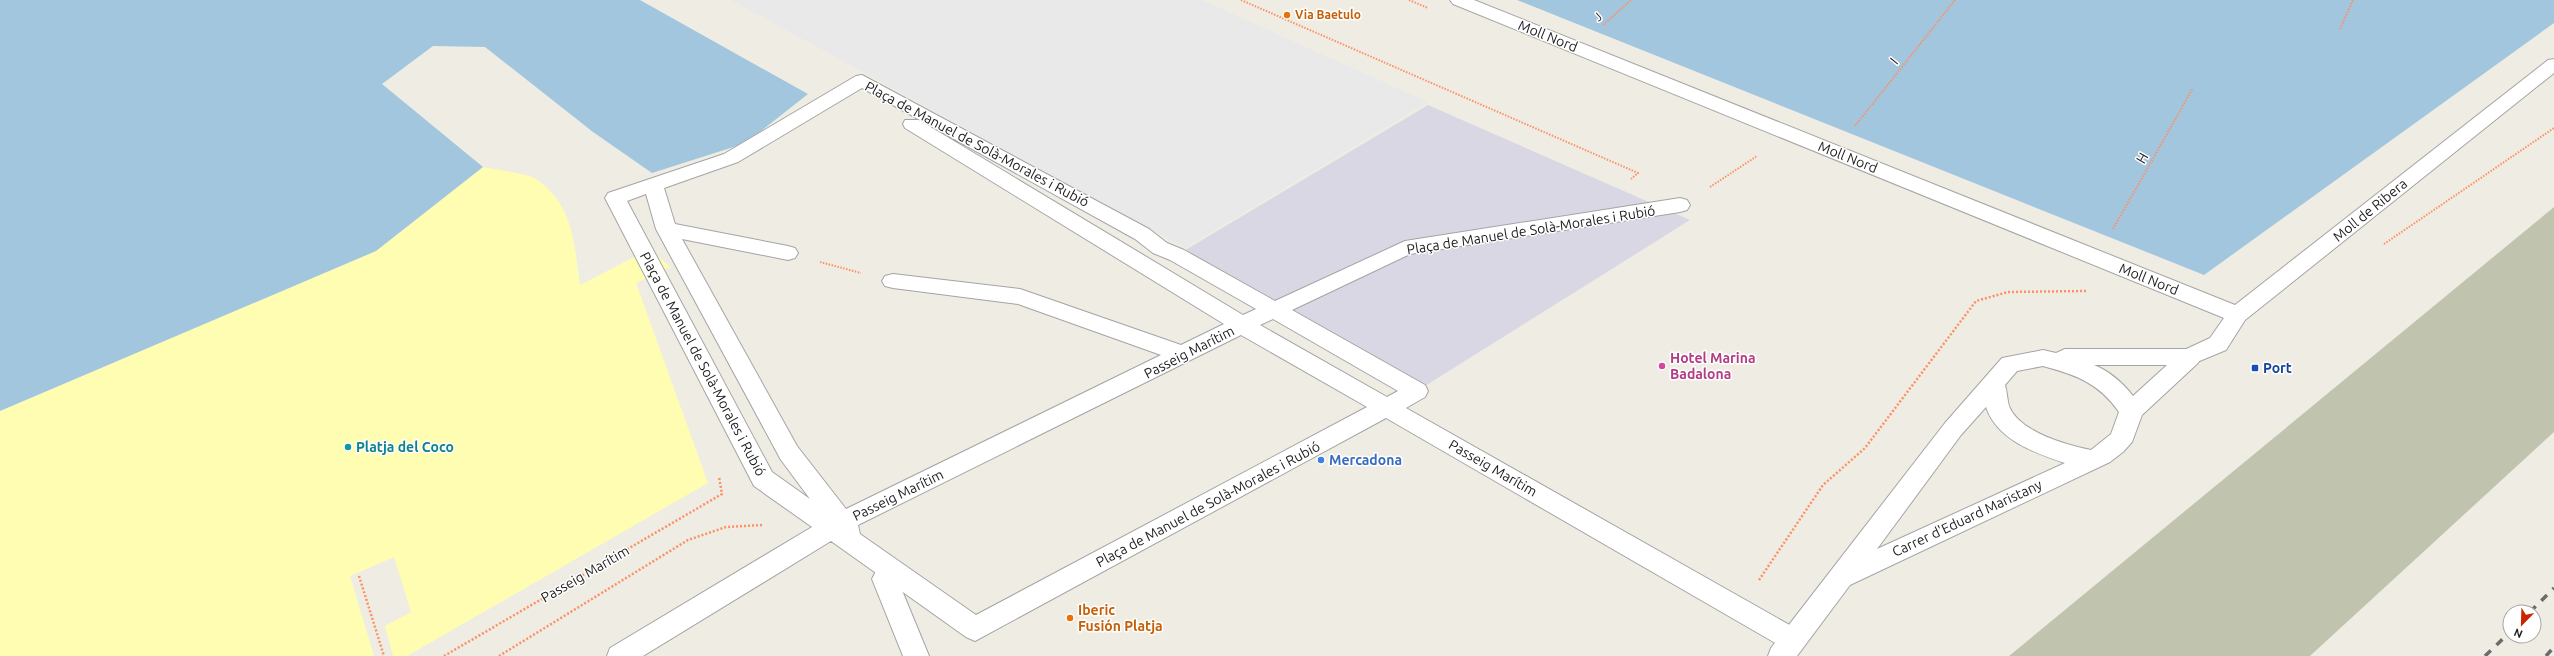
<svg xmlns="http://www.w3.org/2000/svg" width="2554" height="656" viewBox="0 0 2554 656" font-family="Ubuntu,sans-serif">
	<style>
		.construction { fill: #c0c4ae }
		.sand { fill: #fffdb1 }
		.parking { fill: #e9e9e9 }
		.plaza { fill: #dad7e5 }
		.water { fill: #a2c6de }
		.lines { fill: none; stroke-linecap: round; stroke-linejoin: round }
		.service-casing { stroke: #a4a4a4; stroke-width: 2 }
		.pedestrian-casing { stroke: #a4a4a4; stroke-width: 2 }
		.minor-casing { stroke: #a4a4a4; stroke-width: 2 }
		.path-far1 { stroke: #fd9066; stroke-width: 2; stroke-dasharray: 1.5 1.5; stroke-linecap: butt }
		.path { stroke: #fd9066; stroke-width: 2.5; stroke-dasharray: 2 2; stroke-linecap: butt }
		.service { fill: #fff; fill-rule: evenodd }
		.pedestrian { fill: #fff; fill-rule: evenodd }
		.minor { fill: #fff; fill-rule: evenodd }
		.rail { stroke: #6b6b6b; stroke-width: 3.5; stroke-dasharray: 8 8; stroke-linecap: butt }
		.food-dot { fill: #e8710a; stroke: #fff; stroke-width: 1.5 }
		.hotel-dot { fill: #d1479c; stroke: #fff; stroke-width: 1.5 }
		.transit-dot { fill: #1a4fb4; stroke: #fff; stroke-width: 1.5 }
		.culture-dot { fill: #0f9aa8; stroke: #fff; stroke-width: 1.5 }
		.shop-dot { fill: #3f7fe0; stroke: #fff; stroke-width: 1.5 }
		.labels { text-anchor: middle; stroke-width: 3; stroke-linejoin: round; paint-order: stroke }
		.far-food-label { font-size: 12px; font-weight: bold; fill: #c56008; stroke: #fff; text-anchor: start }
		.far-street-label { font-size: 12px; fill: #1d1d1d; stroke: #fff }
		.street-label { font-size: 14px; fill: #1d1d1d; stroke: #fff }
		.hotel-label { font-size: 14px; font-weight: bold; fill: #b23c85; stroke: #fff; text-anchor: start }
		.transit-label { font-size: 14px; font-weight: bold; fill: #164399; stroke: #fff; text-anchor: start }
		.culture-label { font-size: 14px; font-weight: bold; fill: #0d838f; stroke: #fff; text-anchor: start }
		.shop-label { font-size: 14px; font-weight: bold; fill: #366cbe; stroke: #fff; text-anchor: start }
		.food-label { font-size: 14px; font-weight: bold; fill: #c56008; stroke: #fff; text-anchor: start }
	</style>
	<rect width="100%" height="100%" fill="#efede3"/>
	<path class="construction" d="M 2554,207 L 2554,432 L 2310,656 L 2009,656 Z"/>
	<path class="sand" d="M 483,167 C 495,170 527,173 536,179 C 574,205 574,244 580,285 L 650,249 L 670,267 L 636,283 L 708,483 L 407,656 L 393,656 L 385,626 L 411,612 L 394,557 L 350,576 L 374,656 L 0,656 L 0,411 L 376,251 Z"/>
	<path class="parking" d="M 731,0 L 1202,0 L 1428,102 L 1185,248 Z"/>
	<path class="plaza" d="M 1428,105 L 1690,220 L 1417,391 L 1177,255 Z"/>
	<g class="water">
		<path d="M 0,0 L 640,0 L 808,94 L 746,143 L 652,173 L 593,132 L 485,47 L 433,46 L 382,84 L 483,167 L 376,251 L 0,411 Z"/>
		<path d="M 1517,0 L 2554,0 L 2554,23 L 2204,275 Z"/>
	</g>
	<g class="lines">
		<defs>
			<path id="service" d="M 1450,0 L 1474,0 L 2235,305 L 2548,60 L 2554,59 L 2554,73 L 2245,320 L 2226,350 L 2190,365 L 2182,363 L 2179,357 L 2182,351 L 2210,338 L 2224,318 L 1453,4 Z"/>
			<path id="pedestrian" d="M 862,75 L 1149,229 L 1167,243 L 1184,250 L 1275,301 L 1405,241 L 1680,198 L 1687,200 L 1690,205 L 1687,210 L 1680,212 L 1410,254 L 1292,310 L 1425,385 L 1428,391 L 1425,397 L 1406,408 L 1802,632 L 1806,640 L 1802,648 L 1793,652 L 1784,648 L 1386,418 L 975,641 L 966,637 L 831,541 L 643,656 L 607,656 L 610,648 L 812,527 L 754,486 L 605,198 L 608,193 L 724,154 L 856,76 ZM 862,88 L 1135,239 L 1153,253 L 1170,260 L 1256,309 L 1243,315 L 919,120 L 905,120 L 903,124 L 905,128 L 1224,324 L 1181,345 L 1020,289 L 893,274 L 885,276 L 882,281 L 885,286 L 893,288 L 1018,304 L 1161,355 L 846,509 L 797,446 L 682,239 L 788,260 L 795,258 L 798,253 L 795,248 L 788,246 L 675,224 L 664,188 L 738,162 ZM 646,194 L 656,229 L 781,460 L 810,499 L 772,472 L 627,201 ZM 1273,319 L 1398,391 L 1387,397 L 1260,325 ZM 1241,335 L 1367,407 L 976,615 L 860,534 L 858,525 Z"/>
			<g id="minor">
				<path d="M 2065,349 L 2190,349 L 2198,351 L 2201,357 L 2198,363 L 2142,415 L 2132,442 L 2123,452 L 2110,462 L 1850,585 L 1797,656 L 1768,656 L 1771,648 L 1945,423 L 2002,358 L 2043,350 L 2056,353 ZM 2094,365 L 2167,365 L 2133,396 C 2123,383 2109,371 2094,365 ZM 2043,366 C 2076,375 2099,383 2119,412 L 2111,434 L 2091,450 C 2067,445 2019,432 2009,406 C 2007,399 2007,391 2005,385 L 2017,371 ZM 1986,407 C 1997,440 2035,453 2065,463 L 1877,549 L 1961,435 Z"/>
				<path d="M 885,568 L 894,571 L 929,656 L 903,656 L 872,579 L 876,571 Z"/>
			</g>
		</defs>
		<use href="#service" class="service-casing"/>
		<use href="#pedestrian" class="pedestrian-casing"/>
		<use href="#minor" class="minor-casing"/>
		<g class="path-far1">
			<path d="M 1241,0 L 1638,173 L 1631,179"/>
			<path d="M 1409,0 L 1428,8"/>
			<path d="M 1603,25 L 1631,0"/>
			<path d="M 2340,29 L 2353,0"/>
			<path d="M 1855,126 L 1955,0"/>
			<path d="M 1710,187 L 1757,156"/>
			<path d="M 2113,229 L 2193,88"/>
			<path d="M 2384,244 L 2554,128"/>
			<path d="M 820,262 L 861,273"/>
		</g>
		<g class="path">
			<path d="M 359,576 L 384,656"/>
			<path d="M 1759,580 L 1823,485 L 1865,448 L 1976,301 L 2008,292 L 2087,291"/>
			<path d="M 444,656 L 722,494 L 719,477"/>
			<path d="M 499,656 L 688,540 L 726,527 L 763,525"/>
		</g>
		<use href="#service" class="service"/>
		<use href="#pedestrian" class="pedestrian"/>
		<use href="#minor" class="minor"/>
		<g class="rail">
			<path d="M 2530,612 L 2554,588"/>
			<path d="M 2485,656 L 2510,632"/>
			<path d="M 2546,656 L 2554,647"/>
		</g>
	</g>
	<g class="food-dot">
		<circle cx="1287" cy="15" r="4"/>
		<circle cx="1070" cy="618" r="4"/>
	</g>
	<circle class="hotel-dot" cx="1662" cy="366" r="4"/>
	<rect class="transit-dot" x="2251" y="364" width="8" height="8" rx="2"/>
	<circle class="culture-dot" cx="348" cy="447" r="4"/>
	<circle class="shop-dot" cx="1321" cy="460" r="4"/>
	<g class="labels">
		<g class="far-food-label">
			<text x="1295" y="19">Via Baetulo</text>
		</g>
		<g class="far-street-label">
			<text transform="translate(1598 17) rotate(-42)" y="4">J</text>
		</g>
		<g class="street-label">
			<text transform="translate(1548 36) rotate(22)" y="5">Moll Nord</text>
			<text transform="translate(1894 61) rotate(-51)" y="5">I</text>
			<text transform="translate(977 144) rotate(28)" y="5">Plaça de Manuel de Solà-Morales i Rubió</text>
			<text transform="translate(1848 157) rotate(22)" y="5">Moll Nord</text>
			<text transform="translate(2142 158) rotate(-60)" y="5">H</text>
			<text transform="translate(2370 210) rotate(-39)" y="5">Moll de Ribera</text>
			<text transform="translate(1531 230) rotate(-9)" y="5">Plaça de Manuel de Solà-Morales i Rubió</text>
			<text transform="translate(2149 279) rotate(22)" y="5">Moll Nord</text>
			<text transform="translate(1189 352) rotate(-27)" y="5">Passeig Marítim</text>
			<text transform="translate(703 364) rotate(62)" y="5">Plaça de Manuel de Solà-Morales i Rubió</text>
			<text transform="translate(1493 468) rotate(30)" y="5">Passeig Marítim</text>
			<text transform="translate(898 495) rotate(-26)" y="5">Passeig Marítim</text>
			<text transform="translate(1208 504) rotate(-28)" y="5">Plaça de Manuel de Solà-Morales i Rubió</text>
			<text transform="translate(1967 518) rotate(-25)" y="5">Carrer d'Eduard Maristany</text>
			<text transform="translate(585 574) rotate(-30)" y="5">Passeig Marítim</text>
		</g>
		<g class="hotel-label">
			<text x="1670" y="363">Hotel Marina<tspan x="1670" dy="16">Badalona</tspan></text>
		</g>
		<g class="transit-label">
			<text x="2263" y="373">Port</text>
		</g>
		<g class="culture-label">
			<text x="356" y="452">Platja del Coco</text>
		</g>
		<g class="shop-label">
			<text x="1329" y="465">Mercadona</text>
		</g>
		<g class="food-label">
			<text x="1078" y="615">Iberic<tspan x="1078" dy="16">Fusión Platja</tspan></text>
		</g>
	</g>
	<g transform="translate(2522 624) rotate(203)"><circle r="19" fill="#ffffff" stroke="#a5a5a5"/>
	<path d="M0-3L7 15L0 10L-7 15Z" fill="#cb2400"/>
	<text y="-6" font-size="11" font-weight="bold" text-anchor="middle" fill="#1d1d1d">N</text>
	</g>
</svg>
